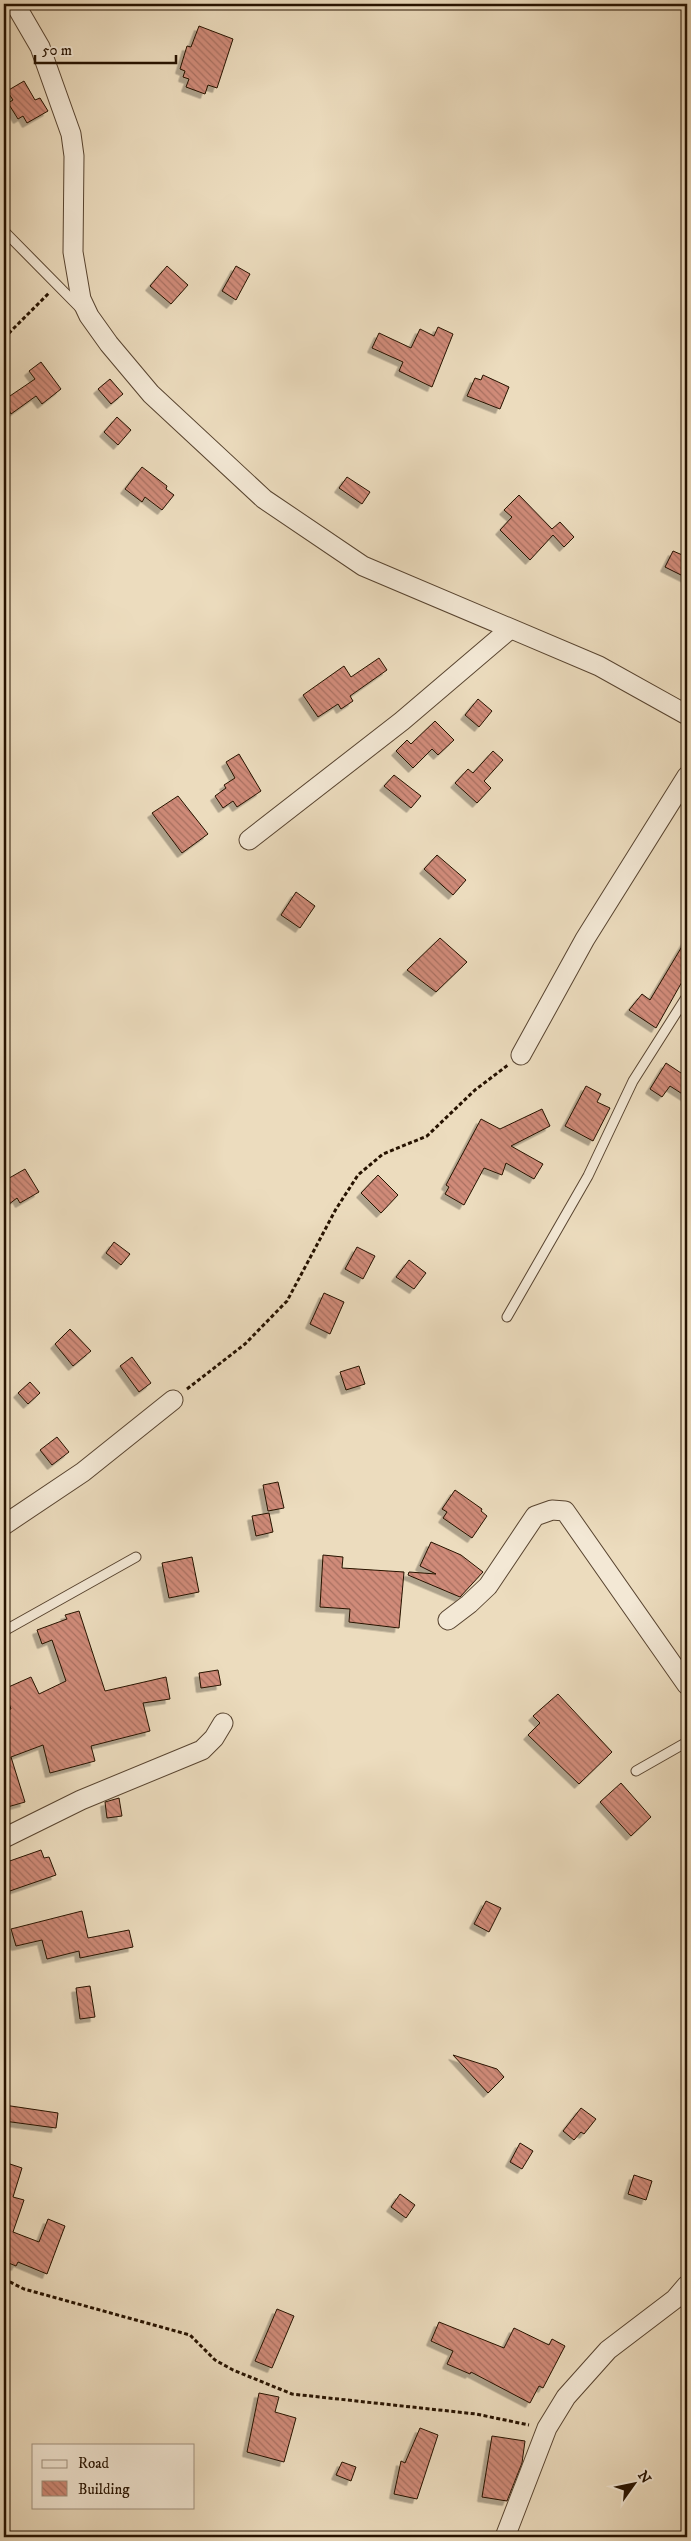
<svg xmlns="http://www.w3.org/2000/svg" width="691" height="2541" viewBox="0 0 691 2541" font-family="'IM FELL DW Pica',serif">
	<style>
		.building { fill: url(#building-back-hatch); stroke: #261200; filter: url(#shadow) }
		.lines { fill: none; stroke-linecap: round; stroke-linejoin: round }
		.service-casing { stroke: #584430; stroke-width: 11 }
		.minor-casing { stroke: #584430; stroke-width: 21 }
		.path { stroke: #261200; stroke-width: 3; stroke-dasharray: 4 2.5; stroke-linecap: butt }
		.service { stroke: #f3e8d5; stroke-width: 9 }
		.minor { stroke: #f3e8d5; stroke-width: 19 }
	</style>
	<defs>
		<pattern id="building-back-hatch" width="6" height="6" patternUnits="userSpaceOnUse" patternTransform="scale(1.25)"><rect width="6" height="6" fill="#d08b79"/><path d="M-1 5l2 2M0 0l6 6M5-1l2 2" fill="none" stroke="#a97061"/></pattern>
		<filter id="shadow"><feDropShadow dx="-4.5" dy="4.5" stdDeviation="0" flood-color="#0004"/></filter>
	</defs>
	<rect width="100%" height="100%" fill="#ecdcbe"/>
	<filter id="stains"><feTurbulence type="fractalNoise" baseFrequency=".004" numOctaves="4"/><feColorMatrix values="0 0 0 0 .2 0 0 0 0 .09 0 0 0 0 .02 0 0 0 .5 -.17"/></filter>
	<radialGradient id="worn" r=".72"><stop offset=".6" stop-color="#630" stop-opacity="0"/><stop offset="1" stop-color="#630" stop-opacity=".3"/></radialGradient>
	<g class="building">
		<path d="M 199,26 L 233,39 L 217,88 L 208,85 L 205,94 L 186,87 L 189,79 L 183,77 L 185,71 L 180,69 L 187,46 L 191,47 Z"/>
		<path d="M 24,81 L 35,100 L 40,98 L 48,111 L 27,123 L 23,116 L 18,119 L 8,103 L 13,100 L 7,91 Z"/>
		<path d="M 167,266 L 188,285 L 171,304 L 150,286 Z"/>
		<path d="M 236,266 L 250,274 L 236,300 L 222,291 Z"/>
		<path d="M 438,327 L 453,334 L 432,387 L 399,371 L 403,362 L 372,348 L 379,333 L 411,348 L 420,329 L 434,336 Z"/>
		<path d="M 41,362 L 61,389 L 42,404 L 36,396 L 11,414 L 4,400 L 35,379 L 29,371 Z"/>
		<path d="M 483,375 L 509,387 L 500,409 L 467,396 L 475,378 L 481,380 Z"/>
		<path d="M 110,379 L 123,394 L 111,404 L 98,389 Z"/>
		<path d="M 117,417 L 131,430 L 118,445 L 104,432 Z"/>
		<path d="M 142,467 L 167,486 L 166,489 L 174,495 L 162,510 L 145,497 L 142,502 L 125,489 Z"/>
		<path d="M 347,477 L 370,492 L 362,504 L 339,488 Z"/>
		<path d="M 519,495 L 552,529 L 560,522 L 574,537 L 564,547 L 553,535 L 530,560 L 500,530 L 512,517 L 504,510 Z"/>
		<path d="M 673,551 L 687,557 L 687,578 L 665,567 Z"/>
		<path d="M 379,658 L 387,670 L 350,696 L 353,701 L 341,709 L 338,704 L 318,717 L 303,695 L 344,666 L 351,677 Z"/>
		<path d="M 478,699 L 492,711 L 479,727 L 465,715 Z"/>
		<path d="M 435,721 L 454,740 L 438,755 L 432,749 L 413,768 L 396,751 L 407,740 L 411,744 Z"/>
		<path d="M 493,751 L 503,760 L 484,781 L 491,788 L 477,803 L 455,783 L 468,769 L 473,773 Z"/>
		<path d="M 239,754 L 261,791 L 237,807 L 233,801 L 223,808 L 215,796 L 226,788 L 224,785 L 235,778 L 226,762 Z"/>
		<path d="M 394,775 L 421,796 L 411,808 L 384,786 Z"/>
		<path d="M 178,796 L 208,834 L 182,853 L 152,813 Z"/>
		<path d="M 437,855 L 466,880 L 453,895 L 424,869 Z"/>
		<path d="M 296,892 L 315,906 L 300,928 L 281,915 Z"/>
		<path d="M 440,938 L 467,962 L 436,992 L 407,970 Z"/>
		<path d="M 687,938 L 687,973 L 656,1028 L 629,1010 L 642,994 L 650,1000 Z"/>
		<path d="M 666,1063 L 687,1077 L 687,1097 L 670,1086 L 662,1097 L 650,1089 Z"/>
		<path d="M 586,1086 L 601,1094 L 597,1102 L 610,1108 L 593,1141 L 565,1126 Z"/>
		<path d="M 542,1109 L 550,1126 L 511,1146 L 543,1164 L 534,1179 L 506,1163 L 502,1175 L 484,1168 L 464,1205 L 445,1194 L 449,1187 L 446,1185 L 481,1119 L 500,1129 Z"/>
		<path d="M 25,1169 L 39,1192 L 20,1203 L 17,1198 L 4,1208 L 4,1181 Z"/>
		<path d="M 378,1175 L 398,1195 L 381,1213 L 361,1193 Z"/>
		<path d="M 114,1242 L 130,1254 L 121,1265 L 106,1253 Z"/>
		<path d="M 357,1247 L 375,1256 L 363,1279 L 345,1269 Z"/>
		<path d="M 409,1260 L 426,1273 L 414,1289 L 396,1277 Z"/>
		<path d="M 324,1293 L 344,1302 L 330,1334 L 310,1324 Z"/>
		<path d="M 70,1329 L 91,1351 L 73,1366 L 55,1344 Z"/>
		<path d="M 132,1357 L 151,1383 L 139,1392 L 120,1366 Z"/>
		<path d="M 359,1366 L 365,1384 L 346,1390 L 340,1372 Z"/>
		<path d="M 30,1382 L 40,1393 L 28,1404 L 18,1393 Z"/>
		<path d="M 57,1437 L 69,1452 L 52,1465 L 40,1450 Z"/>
		<path d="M 278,1482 L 284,1508 L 268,1511 L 263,1485 Z"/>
		<path d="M 455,1490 L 482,1509 L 481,1511 L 487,1516 L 472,1538 L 443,1518 L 447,1512 L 442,1509 Z"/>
		<path d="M 269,1513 L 273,1532 L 256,1536 L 252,1516 Z"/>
		<path d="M 431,1542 L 461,1555 L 483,1572 L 460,1597 L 408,1575 L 409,1572 L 436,1574 L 420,1566 Z"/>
		<path d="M 323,1555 L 343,1557 L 342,1568 L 404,1572 L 399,1628 L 349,1622 L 350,1609 L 320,1607 Z"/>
		<path d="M 192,1557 L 199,1592 L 169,1598 L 162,1563 Z"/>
		<path d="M 79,1611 L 105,1691 L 166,1677 L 170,1699 L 143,1703 L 150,1731 L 91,1746 L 95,1761 L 50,1773 L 43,1745 L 11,1757 L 25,1802 L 4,1808 L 4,1710 L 11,1709 L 4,1689 L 31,1677 L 39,1694 L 66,1681 L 52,1640 L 42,1644 L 37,1630 L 67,1619 L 65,1615 Z"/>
		<path d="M 218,1670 L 221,1685 L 201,1688 L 199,1673 Z"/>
		<path d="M 558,1694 L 612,1752 L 579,1784 L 528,1735 L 540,1723 L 533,1716 Z"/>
		<path d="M 621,1783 L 651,1817 L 631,1836 L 600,1802 Z"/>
		<path d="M 119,1798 L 122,1816 L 107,1818 L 105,1802 Z"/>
		<path d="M 41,1850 L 44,1858 L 49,1857 L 56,1875 L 4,1893 L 4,1863 Z"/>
		<path d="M 486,1901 L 501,1908 L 489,1932 L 474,1924 Z"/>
		<path d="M 82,1911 L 88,1938 L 129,1930 L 133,1947 L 80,1958 L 79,1951 L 47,1959 L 42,1940 L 16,1946 L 11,1929 Z"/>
		<path d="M 90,1986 L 95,2017 L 80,2019 L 76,1988 Z"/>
		<path d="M 453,2055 L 497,2069 L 504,2077 L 488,2093 Z"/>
		<path d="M 4,2105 L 58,2113 L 56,2128 L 4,2121 Z"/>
		<path d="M 581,2108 L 596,2119 L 584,2134 L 581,2132 L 574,2140 L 563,2131 Z"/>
		<path d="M 520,2143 L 533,2151 L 522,2169 L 510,2162 Z"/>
		<path d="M 4,2162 L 22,2168 L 13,2197 L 24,2200 L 13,2232 L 39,2242 L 48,2219 L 65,2226 L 47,2274 L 18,2262 L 16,2266 L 4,2261 Z"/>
		<path d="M 634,2175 L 652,2181 L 646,2200 L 628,2194 Z"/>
		<path d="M 400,2194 L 415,2205 L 406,2218 L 391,2207 Z"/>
		<path d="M 277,2309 L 294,2316 L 272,2368 L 255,2361 Z"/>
		<path d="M 439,2322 L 504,2348 L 514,2328 L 549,2345 L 552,2339 L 565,2346 L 543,2388 L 539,2386 L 530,2403 L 471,2372 L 470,2374 L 447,2364 L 453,2351 L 431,2341 Z"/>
		<path d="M 259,2393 L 279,2397 L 275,2412 L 296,2418 L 284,2462 L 247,2452 Z"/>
		<path d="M 420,2428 L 438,2435 L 417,2499 L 394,2494 L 401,2461 L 405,2463 Z"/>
		<path d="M 492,2436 L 525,2441 L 522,2463 L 507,2501 L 482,2497 Z"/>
		<path d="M 342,2462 L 356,2467 L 351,2481 L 336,2475 Z"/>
	</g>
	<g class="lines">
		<defs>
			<g id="service">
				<path d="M 4,231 L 79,307"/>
				<path d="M 507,1317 L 588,1176 L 633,1081 L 687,996"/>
				<path d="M 4,1631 L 136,1557"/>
				<path d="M 636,1771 L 687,1742"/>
			</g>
			<g id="minor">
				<path d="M 15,4 L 40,47 L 71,134 L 74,156 L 73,252 L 81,299 L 89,316 L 109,344 L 151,394 L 264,499 L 363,566 L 599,666 L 687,715"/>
				<path d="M 249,840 L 402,721 L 510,629"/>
				<path d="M 521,1055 L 585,939 L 687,776"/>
				<path d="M 4,1525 L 83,1472 L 173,1400"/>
				<path d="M 448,1620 L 469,1604 L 488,1586 L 535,1516 L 552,1510 L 565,1511 L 687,1685"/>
				<path d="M 4,1838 L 81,1800 L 202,1750 L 214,1738 L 223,1723"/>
				<path d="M 505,2537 L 547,2428 L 566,2397 L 608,2350 L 675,2299 L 687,2285"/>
			</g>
		</defs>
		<use href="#service" class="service-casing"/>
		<use href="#minor" class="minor-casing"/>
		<g class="path">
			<path d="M 4,338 L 49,293"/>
			<path d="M 187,1389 L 245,1344 L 287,1301 L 336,1209 L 358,1175 L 383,1154 L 427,1136 L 475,1090 L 508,1065"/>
			<path d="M 4,2279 L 24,2289 L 190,2335 L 215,2360 L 233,2370 L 292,2394 L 476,2414 L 529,2425"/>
		</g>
		<use href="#service" class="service"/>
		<use href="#minor" class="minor"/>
	</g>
	<rect width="691" height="2541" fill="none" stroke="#ecdcbe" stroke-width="20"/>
	<rect x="5" y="5" width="681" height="2531" fill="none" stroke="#261200" stroke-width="2.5"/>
	<rect x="10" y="10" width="671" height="2521" fill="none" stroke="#261200"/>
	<rect x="32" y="2444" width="162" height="65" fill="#f3e8d5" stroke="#a19280"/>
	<rect x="42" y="2460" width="25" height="8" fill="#f3e8d5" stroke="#a19280"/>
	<text x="78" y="2468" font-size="15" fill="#261200">Road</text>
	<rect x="42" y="2481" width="25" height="15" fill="url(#building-back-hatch)" stroke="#a19280"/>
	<text x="78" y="2494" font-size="15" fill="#261200">Building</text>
	<g transform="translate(634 2484) rotate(57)" stroke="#f3e8d5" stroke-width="4" paint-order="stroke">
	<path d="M0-4L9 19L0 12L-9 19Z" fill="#261200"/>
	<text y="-8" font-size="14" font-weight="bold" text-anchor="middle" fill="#261200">N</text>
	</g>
	<path d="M35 55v8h141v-8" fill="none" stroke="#261200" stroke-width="2.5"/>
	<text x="42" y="55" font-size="15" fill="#261200" stroke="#f3e8d5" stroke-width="4" paint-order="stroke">50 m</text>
	<rect width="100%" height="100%" filter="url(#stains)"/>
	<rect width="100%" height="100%" fill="url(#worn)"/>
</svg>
